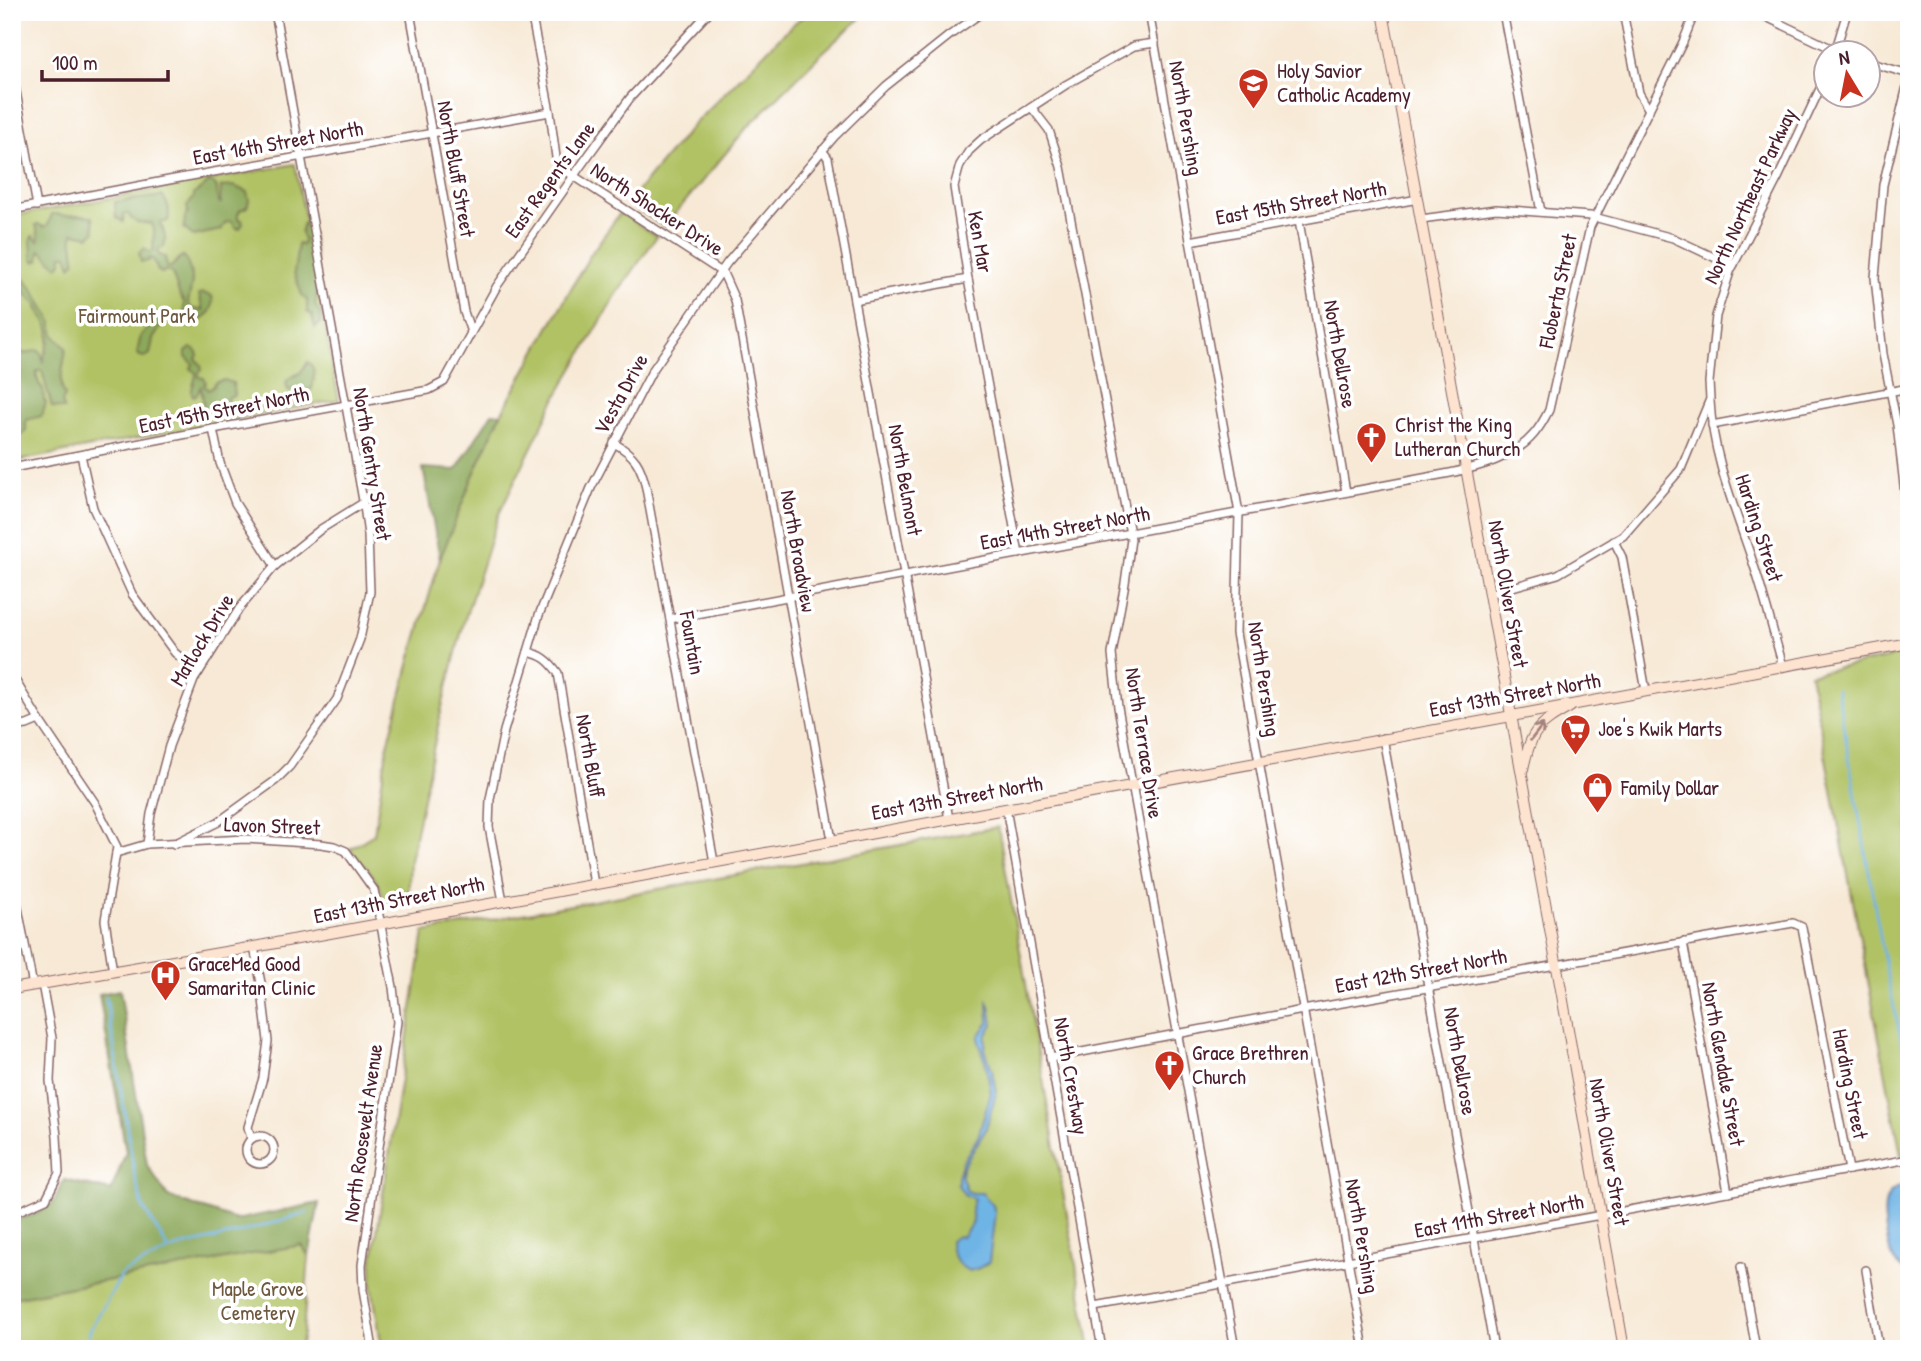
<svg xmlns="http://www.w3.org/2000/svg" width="1921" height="1361" viewBox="0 0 1921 1361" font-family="'Patrick Hand',sans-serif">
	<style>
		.green { fill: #b1c265; stroke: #7e7048; stroke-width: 2 }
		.forest { fill: #8ca85a; stroke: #6b6442; stroke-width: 2 }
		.water { fill: #6eb4e5; stroke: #5c6a88; stroke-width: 2 }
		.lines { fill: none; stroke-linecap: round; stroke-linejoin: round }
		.stream { stroke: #6eb4e5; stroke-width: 2.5 }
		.minor-casing { stroke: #876666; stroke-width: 10 }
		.secondary-casing { stroke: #876666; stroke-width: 12 }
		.minor { stroke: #fff; stroke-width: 7 }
		.secondary { stroke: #fde4d1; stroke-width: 10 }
		.oneway { stroke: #a4827e }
		.labels { text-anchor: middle; stroke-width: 7; stroke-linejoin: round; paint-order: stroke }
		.poi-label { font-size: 21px; fill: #4a1f2b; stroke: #fff; text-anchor: start }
		.street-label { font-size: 21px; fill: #4a1f2b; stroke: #fff }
		.park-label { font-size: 21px; fill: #6e583f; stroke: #fff }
	</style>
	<rect width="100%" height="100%" fill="#fff"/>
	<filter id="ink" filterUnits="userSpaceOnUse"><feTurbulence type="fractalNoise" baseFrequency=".0143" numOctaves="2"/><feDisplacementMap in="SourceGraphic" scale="14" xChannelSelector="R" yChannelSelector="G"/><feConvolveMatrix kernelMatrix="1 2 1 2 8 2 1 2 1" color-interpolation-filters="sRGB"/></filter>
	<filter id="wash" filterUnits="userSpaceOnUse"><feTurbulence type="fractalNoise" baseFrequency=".00686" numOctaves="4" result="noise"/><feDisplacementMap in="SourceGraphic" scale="28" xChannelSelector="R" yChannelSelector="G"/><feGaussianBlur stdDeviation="1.57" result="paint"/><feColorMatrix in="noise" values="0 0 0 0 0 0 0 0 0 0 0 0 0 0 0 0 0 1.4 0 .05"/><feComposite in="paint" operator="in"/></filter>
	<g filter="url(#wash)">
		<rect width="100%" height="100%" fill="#f7e9d5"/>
		<g class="green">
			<path d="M 808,12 L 867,12 L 820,55 L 745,130 L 664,227 L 627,203 L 693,125 L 790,27 Z"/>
			<path d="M 295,164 L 339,400 L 12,462 L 12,216 Z"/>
			<path d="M 620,213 L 657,236 L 615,297 L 553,403 L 498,516 L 464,622 L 442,707 L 410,861 L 408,906 L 387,907 L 379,886 L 372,874 L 350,849 L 374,834 L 387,749 L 411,657 L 440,559 L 473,476 L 501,414 L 547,331 L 590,255 Z"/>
			<path d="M 1909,653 L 1909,1153 L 1901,1155 L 1810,674 Z"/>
			<path d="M 998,827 L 1091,1349 L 382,1349 L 372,1287 L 372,1263 L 424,932 Z"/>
			<path d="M 301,1245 L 309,1256 L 303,1333 L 300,1349 L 12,1349 L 12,1298 Z"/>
		</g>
		<g class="forest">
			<path d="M 209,182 L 215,184 L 217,189 L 217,199 L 221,204 L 220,199 L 221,187 L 234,186 L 247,192 L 249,200 L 247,207 C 240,210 237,211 238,219 L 242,220 L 243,224 L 239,229 L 235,227 L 232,221 L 226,222 L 221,230 L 193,236 L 184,228 L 185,217 L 188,212 L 187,206 L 194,197 L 194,194 L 201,189 Z"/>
			<path d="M 162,196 C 169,204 170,211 168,221 L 160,223 C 164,231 167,238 164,247 L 157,250 L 159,255 L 165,257 L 167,267 L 171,267 L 182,256 L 185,257 C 195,282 193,277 188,303 L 192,309 L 203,310 L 199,295 L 202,293 L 212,296 C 216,315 202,317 191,328 L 184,323 L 184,302 L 180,296 L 172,273 L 166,270 L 162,273 L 158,271 L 153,259 L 149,258 L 149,261 L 141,262 L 139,253 L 144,248 L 149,252 L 153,252 L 154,229 L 151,223 C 139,224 135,224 128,214 L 124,214 L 123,222 L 116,217 L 115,202 Z"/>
			<path d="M 52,214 L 57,214 C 65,218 80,212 93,217 L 95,231 L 90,236 L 73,233 C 71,242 76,252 75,262 L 71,266 L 67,255 L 62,255 L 62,262 L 58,267 C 50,261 49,256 40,250 L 39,260 L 35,262 L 32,258 L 31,238 L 33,236 L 38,241 L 39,239 L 36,225 L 39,224 L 43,227 L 48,225 Z"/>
			<path d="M 303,223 L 308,223 C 315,236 320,290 315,305 L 320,313 L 321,323 L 315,328 L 312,315 L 307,312 L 307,300 L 302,295 L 294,273 L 298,244 L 302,245 L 304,240 L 301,233 Z"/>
			<path d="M 17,275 C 30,281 35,292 42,305 C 44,310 49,314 51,319 C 53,325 52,331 55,336 C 58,341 63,343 66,348 C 65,362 57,383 65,395 L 62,402 L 64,409 L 52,407 L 42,371 L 37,371 C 36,379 38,384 43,389 L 44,400 L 46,403 L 42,416 L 26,420 L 26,431 L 17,440 L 12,440 L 12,347 L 25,354 L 37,350 L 41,352 L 43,361 C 51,334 55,333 37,308 L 37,304 L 30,299 L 19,284 L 14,282 L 12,276 Z"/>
			<path d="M 156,313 L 161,320 L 162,325 L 153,339 L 150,354 L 145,357 L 140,356 L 137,353 L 141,335 L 148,328 L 148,320 Z"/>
			<path d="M 191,348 L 196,351 L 198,355 L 196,359 L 201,365 L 202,370 L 199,373 L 199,377 L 204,378 L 206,383 L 204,385 L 208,390 L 213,387 L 216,382 L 224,380 L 233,383 L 234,395 L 227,398 L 227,406 L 214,413 L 210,408 L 207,408 L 205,420 L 201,421 L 200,414 L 204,407 L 201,387 L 197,394 L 194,396 L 192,394 C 191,386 196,381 196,373 L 191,369 L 193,364 L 186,357 L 186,352 Z"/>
			<path d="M 308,362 C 317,369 314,378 312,389 L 296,391 L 288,390 L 286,383 L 288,379 L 300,373 Z"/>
			<path d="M 492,413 L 501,414 L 473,476 L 440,559 L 423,468 L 456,470 Z"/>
			<path d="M 120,990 L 147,1165 L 168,1197 L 236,1220 L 319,1203 L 309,1256 L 301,1245 L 12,1298 L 12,1221 L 36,1214 L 53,1203 L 64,1180 L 111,1191 L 126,1152 L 99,994 Z"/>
		</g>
		<g class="water">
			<path d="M 988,1002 L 990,1005 L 993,1024 L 986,1036 L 985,1049 L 992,1070 L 996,1093 L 985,1131 L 963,1167 L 961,1175 L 967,1191 L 973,1193 L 982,1193 L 993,1205 L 995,1213 L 989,1262 L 979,1268 L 969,1271 C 957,1265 950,1255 950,1241 L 958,1236 L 962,1237 L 973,1222 L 971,1207 L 974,1199 L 964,1194 L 958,1185 L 958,1176 L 963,1161 L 978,1137 L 991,1093 L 985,1059 L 979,1042 L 979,1036 L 989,1022 Z"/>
			<path d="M 1909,1182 L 1909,1275 C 1904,1270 1896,1265 1893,1259 C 1887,1246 1881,1211 1887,1198 C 1890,1190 1901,1186 1909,1182 Z"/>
		</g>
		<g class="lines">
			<g class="stream">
				<path d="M 1837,689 L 1886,970 L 1909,1077"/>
				<path d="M 106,997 L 135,1177 L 143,1207 L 169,1250"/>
				<path d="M 85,1349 L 90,1330 L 123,1273 L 174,1248 L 234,1234 L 307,1213"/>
			</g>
		</g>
	</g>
	<g filter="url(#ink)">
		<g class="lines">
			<defs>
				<g id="minor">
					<path d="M 410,12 L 464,312 L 471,332"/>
					<path d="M 531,12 L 550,112 L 557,165 L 723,273 L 735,300 L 832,840"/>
					<path d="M 1149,12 L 1239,513 L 1236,633 L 1364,1349"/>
					<path d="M 1503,12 L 1541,212"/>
					<path d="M 1623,12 L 1639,93 L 1649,110"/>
					<path d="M 1756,12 L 1839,52"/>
					<path d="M 1835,52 L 1847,12"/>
					<path d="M 1868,62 L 1909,74"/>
					<path d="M 12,70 L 37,206"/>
					<path d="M 1909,78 L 1883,185 L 1875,278 L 1883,354 L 1897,425 L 1907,511 L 1909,539"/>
					<path d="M 1032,108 L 1049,130 L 1061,167 L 1131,539 L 1125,583 L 1112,654 L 1118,707 L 1235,1349"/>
					<path d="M 822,150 L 828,158 L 949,819"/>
					<path d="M 12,210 L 169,180 L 550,112"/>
					<path d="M 1421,219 L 1496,209 L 1590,216 L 1673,238 L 1722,261 L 1734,264"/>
					<path d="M 1299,221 L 1346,492"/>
					<path d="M 1190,241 L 1418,199"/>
					<path d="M 854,300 L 968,279"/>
					<path d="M 1710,401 C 1713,462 1738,515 1756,572 C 1766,603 1774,635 1783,666"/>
					<path d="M 1712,425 L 1909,388"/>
					<path d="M 213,429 L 220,463 L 235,503 L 275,566"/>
					<path d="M 614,443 C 635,455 641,465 646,488 L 714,862"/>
					<path d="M 81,455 L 93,508 L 132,594 L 175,653 L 199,672"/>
					<path d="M 12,468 L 213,429 L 429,390 L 444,382 L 497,286 L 580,167 L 630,98 L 709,12"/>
					<path d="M 1614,541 L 1622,557 L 1646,691"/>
					<path d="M 1019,554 L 968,279 L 954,187 L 960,165 L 969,151 L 981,140 L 1067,84 L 1134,46 L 1155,43"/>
					<path d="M 1488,594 L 1558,574 L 1623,536 L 1681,469 L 1710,399 L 1709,382 L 1716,316 L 1730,272 L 1778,178 L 1826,76"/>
					<path d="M 670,619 L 1450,473 C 1479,467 1514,458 1534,434 C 1540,427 1545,418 1549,410 L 1590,227 L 1683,42 L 1695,12"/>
					<path d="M 528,652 C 542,655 549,660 558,673 L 594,884"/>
					<path d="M 12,675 L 39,720 L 95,803 L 117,847 L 105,920 L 113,972"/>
					<path d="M 12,727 L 27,725 L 39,720"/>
					<path d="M 1383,738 L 1494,1349"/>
					<path d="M 1006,808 L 1102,1349"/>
					<path d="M 147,844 L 151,814 L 169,746 L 194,680 L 239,609 L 275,566 L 321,529 L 363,503"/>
					<path d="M 174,844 L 218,822 L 275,781 L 290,766 L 337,699 L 360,639 L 370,592 L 368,535 L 364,506 L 275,12"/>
					<path d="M 116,853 L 147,844 L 246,839 L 321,844 L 334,846 L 346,851 L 374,890 L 393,987 L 397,1022 L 362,1265 L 363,1290 L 373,1349"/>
					<path d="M 12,877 L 33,986"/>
					<path d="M 503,901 L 489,827 L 490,799 L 504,731 L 539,615 L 591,488 L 652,371 L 727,263 L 834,137 L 886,86 L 950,35 L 983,12"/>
					<path d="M 1683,942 L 1728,1192"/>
					<path d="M 1050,1058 L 1303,1010 L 1793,923 L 1802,927 L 1849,1170"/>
					<circle cx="260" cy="1150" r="14"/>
					<path d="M 251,1138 L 248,1127 L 263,1078 L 268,1041 L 261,983 L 254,947"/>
					<path d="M 12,1214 L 46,1199 L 59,1173 L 57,1136 L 50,1081 L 52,1038 L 42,984"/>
					<path d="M 1741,1267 L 1756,1349"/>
					<path d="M 1866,1270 L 1879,1349"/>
					<path d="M 1095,1307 L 1909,1159"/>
				</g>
				<g id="secondary">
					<path d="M 1383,12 L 1562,995 L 1624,1349"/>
					<path d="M 1523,769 C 1531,731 1536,726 1570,707"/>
					<path d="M 12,989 L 254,947 L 1909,643"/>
				</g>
			</defs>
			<use href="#minor" class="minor-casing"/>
			<use href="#secondary" class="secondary-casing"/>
			<use href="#minor" class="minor"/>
			<use href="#secondary" class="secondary"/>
		</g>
		<defs><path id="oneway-shaft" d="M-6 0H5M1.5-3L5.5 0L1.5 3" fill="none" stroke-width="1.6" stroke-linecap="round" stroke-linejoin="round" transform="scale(1.75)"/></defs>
		<use class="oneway" href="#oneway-shaft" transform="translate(1537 732) rotate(-52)"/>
	</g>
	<defs>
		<symbol id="school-pin" viewBox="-11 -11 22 30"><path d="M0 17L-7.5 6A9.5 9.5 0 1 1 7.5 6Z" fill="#c8321e" stroke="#fff"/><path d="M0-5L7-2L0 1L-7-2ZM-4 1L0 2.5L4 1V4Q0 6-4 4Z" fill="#fff"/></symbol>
		<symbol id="church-pin" viewBox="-11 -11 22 30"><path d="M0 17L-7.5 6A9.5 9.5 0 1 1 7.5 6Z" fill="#c8321e" stroke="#fff"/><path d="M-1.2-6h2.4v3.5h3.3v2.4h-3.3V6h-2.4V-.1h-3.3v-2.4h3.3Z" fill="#fff"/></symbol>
		<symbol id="supermarket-pin" viewBox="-11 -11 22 30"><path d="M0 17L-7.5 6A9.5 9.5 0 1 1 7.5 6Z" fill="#c8321e" stroke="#fff"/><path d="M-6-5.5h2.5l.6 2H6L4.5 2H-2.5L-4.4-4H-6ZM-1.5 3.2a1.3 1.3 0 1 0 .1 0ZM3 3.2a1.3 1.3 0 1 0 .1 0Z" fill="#fff"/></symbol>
		<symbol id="shop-pin" viewBox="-11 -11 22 30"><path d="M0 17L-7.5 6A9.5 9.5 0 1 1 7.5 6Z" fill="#c8321e" stroke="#fff"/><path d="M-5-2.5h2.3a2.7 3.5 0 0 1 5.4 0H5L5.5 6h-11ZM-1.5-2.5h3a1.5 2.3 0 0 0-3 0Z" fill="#fff"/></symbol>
		<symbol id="hospital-pin" viewBox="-11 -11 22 30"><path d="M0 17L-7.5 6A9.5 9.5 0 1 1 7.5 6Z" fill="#c8321e" stroke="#fff"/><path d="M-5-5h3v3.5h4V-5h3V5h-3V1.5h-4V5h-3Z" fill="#fff"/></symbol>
	</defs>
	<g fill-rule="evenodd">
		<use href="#school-pin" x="1236" y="66" width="35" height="47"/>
		<use href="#church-pin" x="1354" y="420" width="35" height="47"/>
		<use href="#supermarket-pin" x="1558" y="712" width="35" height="47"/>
		<use href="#shop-pin" x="1580" y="770" width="35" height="47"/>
		<use href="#hospital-pin" x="148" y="958" width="35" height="47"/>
		<use href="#church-pin" x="1152" y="1048" width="35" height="47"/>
	</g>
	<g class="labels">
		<g class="poi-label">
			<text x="1277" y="78">Holy Savior<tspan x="1277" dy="24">Catholic Academy</tspan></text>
			<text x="1395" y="432">Christ the King<tspan x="1395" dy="24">Lutheran Church</tspan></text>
			<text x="1598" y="736">Joe's Kwik Marts</text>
			<text x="1621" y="795">Family Dollar</text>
			<text x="188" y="971">GraceMed Good<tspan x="188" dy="24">Samaritan Clinic</tspan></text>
			<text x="1192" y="1060">Grace Brethren<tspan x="1192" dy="24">Church</tspan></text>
		</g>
		<g class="street-label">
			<text transform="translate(1186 118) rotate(80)" y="7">North Pershing</text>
			<text transform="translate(278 143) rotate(-10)" y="7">East 16th Street North</text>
			<text transform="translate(456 169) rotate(80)" y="7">North Bluff Street</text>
			<text transform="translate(550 180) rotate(-54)" y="7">East Regents Lane</text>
			<text transform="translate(1750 196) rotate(-65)" y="7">North Northeast Parkway</text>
			<text transform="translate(1301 203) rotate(-10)" y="7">East 15th Street North</text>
			<text transform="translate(657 209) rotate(33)" y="7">North Shocker Drive</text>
			<text transform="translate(980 242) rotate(80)" y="7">Ken Mar</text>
			<text transform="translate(1558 291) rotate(-78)" y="7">Floberta Street</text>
			<text transform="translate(1340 354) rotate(80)" y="7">North Dellrose</text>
			<text transform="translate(621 394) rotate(-61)" y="7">Vesta Drive</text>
			<text transform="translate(224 410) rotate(-11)" y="7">East 15th Street North</text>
			<text transform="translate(372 464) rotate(81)" y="7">North Gentry Street</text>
			<text transform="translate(905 480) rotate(80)" y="7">North Belmont</text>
			<text transform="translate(1065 528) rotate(-10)" y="7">East 14th Street North</text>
			<text transform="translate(1759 528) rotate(72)" y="7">Harding Street</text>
			<text transform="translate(798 551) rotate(80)" y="7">North Broadview</text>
			<text transform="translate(1508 594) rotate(80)" y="7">North Oliver Street</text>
			<text transform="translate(202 640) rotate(-59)" y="7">Matlock Drive</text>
			<text transform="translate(692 643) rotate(80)" y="7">Fountain</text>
			<text transform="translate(1264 679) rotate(81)" y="7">North Pershing</text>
			<text transform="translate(1515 695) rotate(-10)" y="7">East 13th Street North</text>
			<text transform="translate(1144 743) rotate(81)" y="7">North Terrace Drive</text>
			<text transform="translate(590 756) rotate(80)" y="7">North Bluff</text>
			<text transform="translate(957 798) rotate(-10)" y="7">East 13th Street North</text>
			<text transform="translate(272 826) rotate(2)" y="7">Lavon Street</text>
			<text transform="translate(399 900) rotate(-11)" y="7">East 13th Street North</text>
			<text transform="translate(1421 971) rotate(-10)" y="7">East 12th Street North</text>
			<text transform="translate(1460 1061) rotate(80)" y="7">North Dellrose</text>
			<text transform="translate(1723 1064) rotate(80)" y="7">North Glendale Street</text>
			<text transform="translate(1071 1076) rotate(80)" y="7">North Crestway</text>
			<text transform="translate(1850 1084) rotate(79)" y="7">Harding Street</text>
			<text transform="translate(363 1133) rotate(-82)" y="7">North Roosevelt Avenue</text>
			<text transform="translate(1609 1152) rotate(80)" y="7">North Oliver Street</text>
			<text transform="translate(1499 1216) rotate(-10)" y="7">East 11th Street North</text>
			<text transform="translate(1362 1236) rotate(80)" y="7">North Pershing</text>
		</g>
		<g class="park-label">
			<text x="137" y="323">Fairmount Park</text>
			<text x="258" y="1296">Maple Grove<tspan x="258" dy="24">Cemetery</tspan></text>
		</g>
	</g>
	<rect width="1921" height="1361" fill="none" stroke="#fff" stroke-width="42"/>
	<g transform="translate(1847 74) rotate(350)"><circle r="33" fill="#ffffff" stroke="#b7a5aa" stroke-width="2"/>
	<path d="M0-5L12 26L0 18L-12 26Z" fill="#c8321e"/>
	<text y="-10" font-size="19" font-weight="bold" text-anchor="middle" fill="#4a1f2b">N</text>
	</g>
	<path d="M42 70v10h126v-10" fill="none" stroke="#4a1f2b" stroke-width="3.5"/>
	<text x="52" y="70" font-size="21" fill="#4a1f2b" stroke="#ffffff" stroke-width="5" paint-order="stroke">100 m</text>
</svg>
